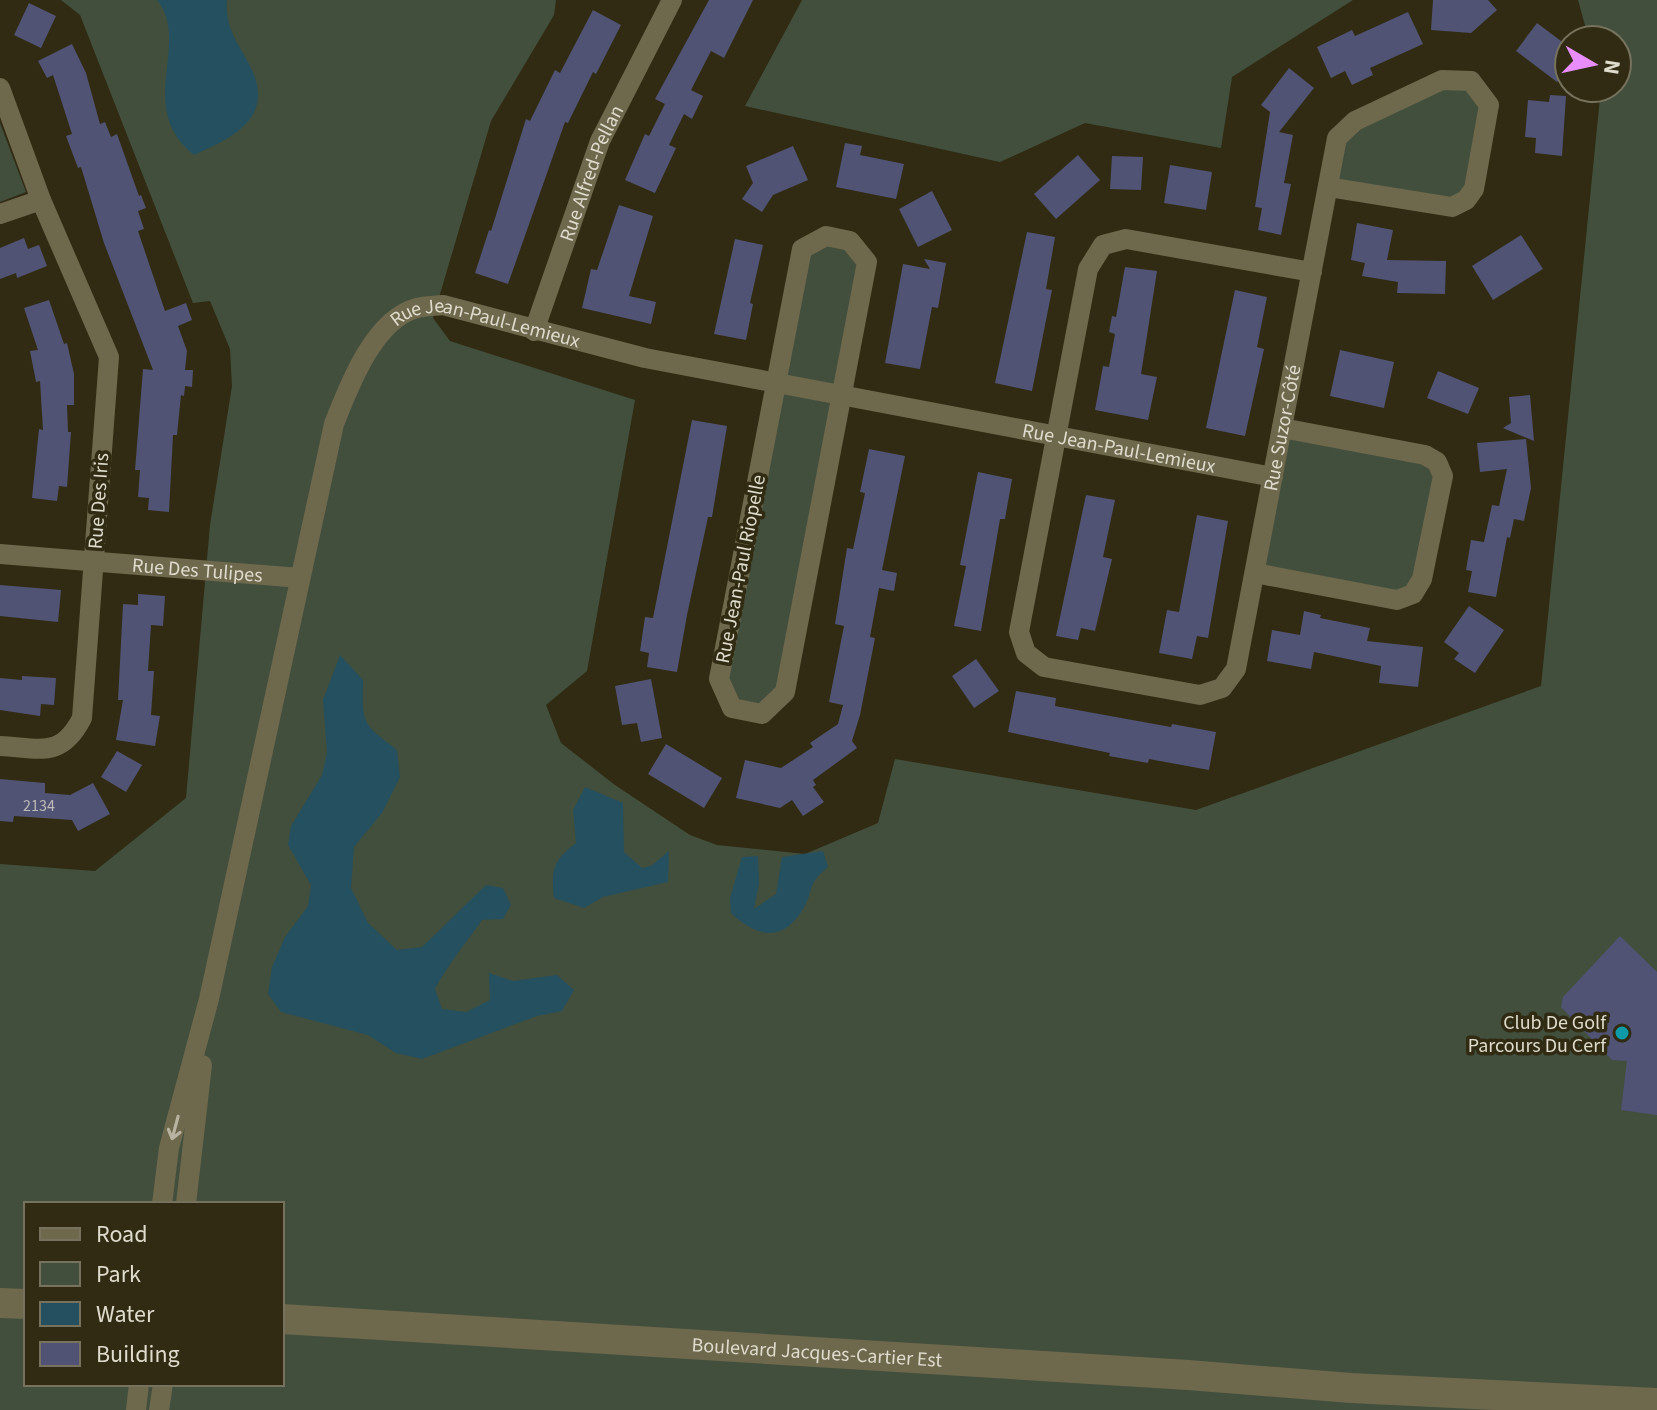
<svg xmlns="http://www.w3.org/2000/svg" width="1657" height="1410" viewBox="0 0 1657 1410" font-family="'Source Sans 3',sans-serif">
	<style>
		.green { fill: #424f3d; fill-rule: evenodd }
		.water { fill: #25505f }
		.building { fill: #515374 }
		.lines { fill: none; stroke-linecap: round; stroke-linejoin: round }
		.minor { stroke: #6e684d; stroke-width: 20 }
		.secondary { stroke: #6e684d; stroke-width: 30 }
		.oneway { stroke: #b7b3a0 }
		.culture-dot { fill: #0f9aa8; stroke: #302b12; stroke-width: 3 }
		.labels { text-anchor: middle; stroke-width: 7; stroke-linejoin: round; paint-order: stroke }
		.number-label { font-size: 16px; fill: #bcbab7 }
		.street-label { font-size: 20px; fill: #dfdccd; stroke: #302b12 }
		.poi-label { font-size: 20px; fill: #dfdccd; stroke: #302b12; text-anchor: end }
	</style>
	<rect width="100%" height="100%" fill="#302b12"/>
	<g class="green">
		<path d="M 61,0 L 556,0 L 554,15 L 491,121 L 433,318 L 450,341 L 635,400 L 587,671 L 546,705 L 561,743 L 615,785 L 690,835 L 717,845 L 805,854 L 878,823 L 895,759 L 1196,810 L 1541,686 L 1601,88 L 1617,88 L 1617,40 L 1589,40 L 1578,0 L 1657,0 L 1657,1410 L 0,1410 L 0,864 L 95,871 L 186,798 L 210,525 L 232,386 L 230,349 L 210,301 L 193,303 L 80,15 ZM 26,1204 L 282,1204 L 282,1384 L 26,1384 Z"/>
		<path d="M 802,0 L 1353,0 L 1232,77 L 1221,148 L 1085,123 L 1000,162 L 745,106 Z"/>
		<path d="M 1442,80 L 1471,81 L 1489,105 L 1466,200 L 1328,187 L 1337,138 Z"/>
		<path d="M 0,123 L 26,192 L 0,202 Z"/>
		<path d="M 826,236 L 867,262 L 785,692 L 762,714 L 732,708 L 719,679 L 802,249 Z"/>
		<path d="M 1282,428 L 1437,462 L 1413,594 L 1255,573 Z"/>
	</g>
	<g class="water">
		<path d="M 157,0 L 227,0 C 224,26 238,43 249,64 C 277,116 235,137 194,155 C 134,107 192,43 157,0 Z"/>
		<path d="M 340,655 L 363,680 C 362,725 362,723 397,750 L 400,777 L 382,813 L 354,847 L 351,888 L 368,923 L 397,950 L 422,947 L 486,885 L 503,888 L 511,905 L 503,919 L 482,920 C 466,943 448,964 435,989 L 442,1009 L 466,1012 L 490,1000 L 489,973 L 513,981 L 557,975 L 574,990 L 562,1011 L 537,1016 L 422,1059 L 396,1053 L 368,1035 L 281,1012 L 268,994 L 272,967 L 285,937 L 308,906 L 311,885 L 288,845 L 291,826 L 322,775 L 327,753 L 323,700 Z"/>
		<path d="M 585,787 L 623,803 L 624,852 L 642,868 L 651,866 L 669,851 L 668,882 L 603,897 L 584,908 L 554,898 C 551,868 553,861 576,843 L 573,810 Z"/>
		<path d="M 823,851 L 828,867 C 805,886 815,889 803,909 C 783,943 756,937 731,913 L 730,898 L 742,857 L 758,856 L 759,884 L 754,909 L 776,894 L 782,857 Z"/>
	</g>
	<g class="building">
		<path d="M 709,0 L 753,0 L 724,58 L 711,51 L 691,90 L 703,96 L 692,119 L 684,114 L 669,145 L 676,148 L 655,193 L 625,180 L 645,134 L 649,136 L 665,104 L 655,99 Z"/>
		<path d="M 1433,0 L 1488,0 L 1497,10 L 1471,33 L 1431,30 Z"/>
		<path d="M 29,3 L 56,16 L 41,48 L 14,35 Z"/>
		<path d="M 593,10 L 621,25 L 596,74 L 593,72 L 568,123 L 565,122 L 508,284 L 475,273 L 489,230 L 491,231 L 526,119 L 530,121 L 555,70 L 560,73 Z"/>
		<path d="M 1408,12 L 1423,44 L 1370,68 L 1373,75 L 1352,85 L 1345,71 L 1331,78 L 1317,47 L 1352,30 L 1355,36 Z"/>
		<path d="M 1537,23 L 1569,47 L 1569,66 L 1557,82 L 1516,51 Z"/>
		<path d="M 72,44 L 86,73 L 100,124 L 105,122 L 111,137 L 117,134 L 139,196 L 141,195 L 146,208 L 138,211 L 144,229 L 138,231 L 165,311 L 186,303 L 192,320 L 178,326 L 187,351 L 185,370 L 193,370 L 192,387 L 185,386 L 184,396 L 181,395 L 177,435 L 173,435 L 169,512 L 148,510 L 149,498 L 138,497 L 140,470 L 135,470 L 143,369 L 153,370 L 104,243 L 81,167 L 78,168 L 66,136 L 72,134 L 53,75 L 47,78 L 38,61 Z"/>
		<path d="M 1289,68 L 1314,88 L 1279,132 L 1293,135 L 1284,183 L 1291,184 L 1281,235 L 1258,230 L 1262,208 L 1255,207 L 1270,112 L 1261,105 Z"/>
		<path d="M 1550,95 L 1566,96 L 1562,156 L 1535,153 L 1536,138 L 1525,137 L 1528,100 L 1549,102 Z"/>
		<path d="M 845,143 L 862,146 L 860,155 L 904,164 L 896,199 L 836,187 Z"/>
		<path d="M 793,146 L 808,180 L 773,195 L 762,212 L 742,199 L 753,183 L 746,166 Z"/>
		<path d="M 1078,155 L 1100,180 L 1056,219 L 1034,194 Z"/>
		<path d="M 1112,156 L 1143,157 L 1141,190 L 1110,189 Z"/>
		<path d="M 1170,165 L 1212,172 L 1206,210 L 1164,203 Z"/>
		<path d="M 932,191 L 952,230 L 918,247 L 899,209 Z"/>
		<path d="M 619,205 L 653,216 L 629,296 L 656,302 L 651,324 L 582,308 L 591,269 L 597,270 Z"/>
		<path d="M 1357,223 L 1393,230 L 1387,260 L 1446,261 L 1445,294 L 1397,293 L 1398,282 L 1362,276 L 1365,263 L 1351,260 Z"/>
		<path d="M 1027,232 L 1055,237 L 1046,289 L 1052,290 L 1032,391 L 995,383 Z"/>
		<path d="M 1521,235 L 1543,269 L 1493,300 L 1472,266 Z"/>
		<path d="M 24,238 L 28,249 L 39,245 L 47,266 L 17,278 L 16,273 L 0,279 L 0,248 Z"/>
		<path d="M 735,239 L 763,245 L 750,303 L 753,304 L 746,340 L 714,334 Z"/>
		<path d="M 924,259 L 946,263 L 938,308 L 932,307 L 920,369 L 885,363 L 903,264 L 930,269 Z"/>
		<path d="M 1125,267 L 1157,271 L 1141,374 L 1157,377 L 1148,420 L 1095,410 L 1103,366 L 1109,367 L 1115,334 L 1109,332 L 1112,316 L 1116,317 Z"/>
		<path d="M 1235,290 L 1267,297 L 1257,347 L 1264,349 L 1245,436 L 1206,428 Z"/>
		<path d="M 49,300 L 64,344 L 67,343 L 74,374 L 74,405 L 67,405 L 68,432 L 71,432 L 67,487 L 59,486 L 57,501 L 32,498 L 39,429 L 43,430 L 40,381 L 36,382 L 30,351 L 38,350 L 24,308 Z"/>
		<path d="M 1340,350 L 1394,362 L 1384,408 L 1330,396 Z"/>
		<path d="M 1438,371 L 1479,388 L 1468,414 L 1427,398 Z"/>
		<path d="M 1530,395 L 1534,441 L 1503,428 L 1511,423 L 1509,397 Z"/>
		<path d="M 692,420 L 727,426 L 712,517 L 708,517 L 687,615 L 677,672 L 647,667 L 649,653 L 640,651 L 645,617 L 653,618 Z"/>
		<path d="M 1526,439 L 1531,488 L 1524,521 L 1514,519 L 1510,538 L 1507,537 L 1496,597 L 1468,592 L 1472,571 L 1466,570 L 1471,540 L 1484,542 L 1492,505 L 1499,506 L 1507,469 L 1480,472 L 1477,443 Z"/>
		<path d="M 869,449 L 905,456 L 882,570 L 897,573 L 894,591 L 879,588 L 870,637 L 875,638 L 860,715 L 852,741 L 857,748 L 813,780 L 816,785 L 813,787 L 824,802 L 803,816 L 792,800 L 780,808 L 736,798 L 745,760 L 781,768 L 813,747 L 810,743 L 838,724 L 843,705 L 829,702 L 844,626 L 835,624 L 847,548 L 853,549 L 865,493 L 860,492 Z"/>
		<path d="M 978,472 L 1012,479 L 1005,519 L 1000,519 L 981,631 L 954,626 L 966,566 L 960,565 Z"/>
		<path d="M 1086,495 L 1115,500 L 1103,557 L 1112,559 L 1095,631 L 1081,628 L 1078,640 L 1056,636 Z"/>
		<path d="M 1197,515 L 1228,521 L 1208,638 L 1197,636 L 1192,659 L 1159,653 L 1167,610 L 1179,612 Z"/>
		<path d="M 0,585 L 61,590 L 58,622 L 0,616 Z"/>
		<path d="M 138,594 L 165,596 L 163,626 L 151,625 L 148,671 L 154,671 L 151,715 L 160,716 L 155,746 L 116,740 L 123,700 L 118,700 L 123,604 L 138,605 Z"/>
		<path d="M 1469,606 L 1504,630 L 1475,673 L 1454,659 L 1459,653 L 1444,642 Z"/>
		<path d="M 1304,611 L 1321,615 L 1320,618 L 1370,628 L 1367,641 L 1423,647 L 1418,687 L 1379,683 L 1381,666 L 1314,652 L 1311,669 L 1267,661 L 1272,630 L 1300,635 Z"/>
		<path d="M 976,659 L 999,691 L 974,708 L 952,676 Z"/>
		<path d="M 22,676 L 56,678 L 54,705 L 41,704 L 40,716 L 0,710 L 0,678 L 22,680 Z"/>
		<path d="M 651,679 L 662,738 L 641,742 L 637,723 L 622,725 L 615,686 Z"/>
		<path d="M 1016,691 L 1056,698 L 1055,706 L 1171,727 L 1172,724 L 1216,732 L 1209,770 L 1149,759 L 1148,763 L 1109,756 L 1110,753 L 1008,732 Z"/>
		<path d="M 666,744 L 722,778 L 704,808 L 648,774 Z"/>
		<path d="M 117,751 L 142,765 L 126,792 L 101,777 Z"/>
		<path d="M 0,779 L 45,783 L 45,793 L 70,795 L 93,783 L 110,814 L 78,831 L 72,820 L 14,816 L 13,822 L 0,821 Z"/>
		<path d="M 1620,936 L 1657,972 L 1657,1115 L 1621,1110 L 1627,1061 L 1612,1060 L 1561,1007 L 1563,997 Z"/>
	</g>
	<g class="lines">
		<g class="minor">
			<path d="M 0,88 L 41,200 L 109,357 L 82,718 C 61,759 40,748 0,746"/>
			<path d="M 0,214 L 41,200"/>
			<path d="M 826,236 L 850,241 L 867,262 L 785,692 L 762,714 L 732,708 L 719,679 L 802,249 Z"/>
			<path id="s1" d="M 1312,272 L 1126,239 L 1103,245 L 1088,269 L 1019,632 L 1026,653 L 1044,667 L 1200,695 L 1222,688 L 1236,669 L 1337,138 L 1355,121 L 1442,80 L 1471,81 L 1489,105 L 1474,189 L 1466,200 L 1452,207 L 1328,187"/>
			<path id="s2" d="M 534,331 L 600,141 L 672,0"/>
			<path id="s3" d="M 0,554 L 300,578"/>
			<path d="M 1255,573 L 1397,600 L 1413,594 L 1422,579 L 1443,476 L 1437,462 L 1425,455 L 1282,428"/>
			<path id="s4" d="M 162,1204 L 169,1148 L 209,999 L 334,424 C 349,386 374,319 417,308 C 425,306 435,306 443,305 L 645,358 L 1273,477"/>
			<path d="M 186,1204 L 202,1065"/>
			<path d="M 136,1410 L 139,1384"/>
			<path d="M 159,1410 L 163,1384"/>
		</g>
		<g class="secondary">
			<path d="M 0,1303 L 26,1304"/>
			<path id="s5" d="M 282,1319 L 1188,1375 L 1351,1388 L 1657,1403"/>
		</g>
	</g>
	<defs><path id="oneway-shaft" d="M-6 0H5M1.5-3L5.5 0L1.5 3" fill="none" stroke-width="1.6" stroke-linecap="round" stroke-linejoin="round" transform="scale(2)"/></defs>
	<use class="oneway" href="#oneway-shaft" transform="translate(175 1128) rotate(105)"/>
	<circle class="culture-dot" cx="1622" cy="1033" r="8"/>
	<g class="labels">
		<g class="number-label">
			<text x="39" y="811">2134</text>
		</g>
		<g class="street-label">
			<text dy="7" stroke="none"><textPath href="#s2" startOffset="168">Rue Alfred-Pellan</textPath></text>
			<text dy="7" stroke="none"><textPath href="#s4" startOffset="1016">Rue Jean-Paul-Lemieux</textPath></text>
			<text dy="7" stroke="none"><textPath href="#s1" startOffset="1106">Rue Suzor-Côté</textPath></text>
			<text dy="7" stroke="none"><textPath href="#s4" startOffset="1664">Rue Jean-Paul-Lemieux</textPath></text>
			<text transform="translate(98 501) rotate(-86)" y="7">Rue Des Iris</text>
			<text dy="7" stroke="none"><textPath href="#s3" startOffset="198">Rue Des Tulipes</textPath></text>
			<text transform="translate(740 569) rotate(-79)" y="7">Rue Jean-Paul Riopelle</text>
			<text dy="7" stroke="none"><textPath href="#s5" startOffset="536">Boulevard Jacques-Cartier Est</textPath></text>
		</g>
		<g class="poi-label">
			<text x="1606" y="1029">Club De Golf<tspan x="1606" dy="23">Parcours Du Cerf</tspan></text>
		</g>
	</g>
	<rect x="24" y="1202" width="260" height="184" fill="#302b12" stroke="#76725d" stroke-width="2"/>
	<rect x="40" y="1228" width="40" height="12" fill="#6e684d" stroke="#76725d" stroke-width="2"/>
	<text x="96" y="1242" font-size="24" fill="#dfdccd">Road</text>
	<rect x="40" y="1262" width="40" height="24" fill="#424f3d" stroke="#76725d" stroke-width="2"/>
	<text x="96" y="1282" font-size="24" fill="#dfdccd">Park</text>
	<rect x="40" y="1302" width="40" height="24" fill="#25505f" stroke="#76725d" stroke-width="2"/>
	<text x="96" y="1322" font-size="24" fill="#dfdccd">Water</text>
	<rect x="40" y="1342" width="40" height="24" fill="#515374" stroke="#76725d" stroke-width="2"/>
	<text x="96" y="1362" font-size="24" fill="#dfdccd">Building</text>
	<g transform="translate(1593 64) rotate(99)"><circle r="38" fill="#302b12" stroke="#76725d" stroke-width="2"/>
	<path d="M0-6L14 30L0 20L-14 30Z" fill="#e98dfd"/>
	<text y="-12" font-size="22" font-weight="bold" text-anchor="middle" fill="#dfdccd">N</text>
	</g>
</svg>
